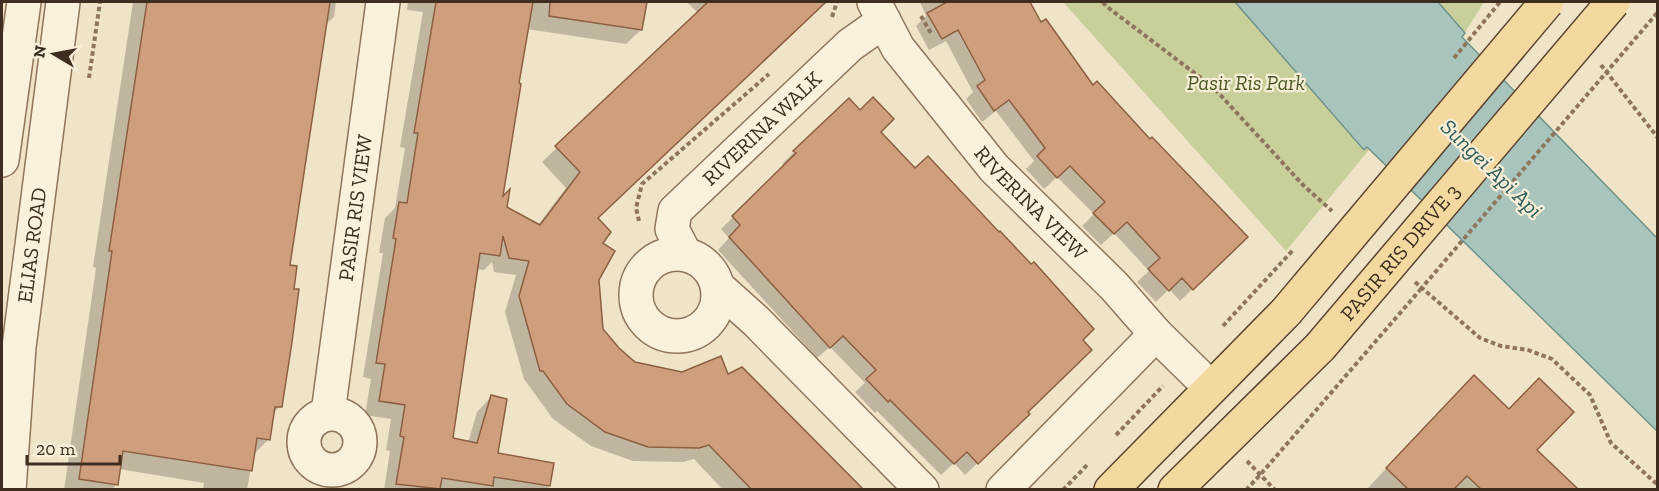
<svg xmlns="http://www.w3.org/2000/svg" width="1659" height="491" viewBox="0 0 1659 491" font-family="'Zilla Slab',serif">
	<style>
		.green { fill: #c9cf9b }
		.water { fill: #a9c4bc; stroke: #6f938a; stroke-width: 1.5 }
		.shadow { fill: #0003 }
		.building { fill: #cf9f7d; stroke: #8d5f41; stroke-width: 1.5 }
		.lines { fill: none; stroke-linecap: round; stroke-linejoin: round }
		.minor-casing { stroke: #8d765c; stroke-width: 36 }
		.major-casing { stroke: #5b4430; stroke-width: 36 }
		.path { stroke: #8d765c; stroke-width: 4; stroke-dasharray: 4.5 3; stroke-linecap: butt }
		.minor { stroke: #faf1dc; stroke-width: 33 }
		.major { stroke: #f3d9a0; stroke-width: 33 }
		.major-bridge-casing { stroke: #5b4430; stroke-width: 36; stroke-linecap: butt }
		.path-bridge { stroke: #8d765c; stroke-width: 4; stroke-dasharray: 4.5 3; stroke-linecap: butt }
		.major-bridge { stroke: #f3d9a0; stroke-width: 33 }
		.labels { text-anchor: middle; stroke-width: 4.5; stroke-linejoin: round; paint-order: stroke }
		.park-label { font-size: 21px; font-style: italic; fill: #4d5a26; stroke: #f7eed8 }
		.street-label { font-size: 21px; fill: #3d2e20; stroke: #f7eed8 }
		.water-label { font-size: 22px; font-style: italic; fill: #2f5d5a; stroke: #f7eed8 }
	</style>
	<rect width="100%" height="100%" fill="#f0e4c8"/>
	<g class="green">
		<path d="M 1063,2 L 1288,2 L 1372,146 L 1286,251 Z"/>
		<path d="M 1428,2 L 1484,2 L 1459,42 Z"/>
	</g>
	<path class="water" d="M 1235,2 L 1438,2 L 1465,33 L 1462,37 L 1657,238 L 1657,431 L 1367,147 L 1364,150 Z"/>
	<g class="shadow">
		<path d="M 133,2 L 336,2 L 334,17 L 325,25 L 288,266 L 280,406 L 272,415 L 268,440 L 253,455 L 247,490 L 203,490 L 204,483 L 119,469 L 117,484 L 111,490 L 64,490 L 96,268 L 93,267 Z"/>
		<path d="M 408,2 L 645,2 L 641,30 L 626,44 L 527,29 L 501,200 L 506,208 L 538,225 L 566,188 L 542,162 L 698,13 L 687,2 L 825,2 L 596,219 L 601,244 L 598,279 L 602,329 L 618,349 L 635,363 L 682,374 L 728,376 L 742,369 L 861,490 L 723,490 L 694,459 L 683,462 L 633,461 L 591,446 L 553,419 L 524,379 L 505,312 L 516,275 L 494,272 L 492,262 L 484,270 L 476,269 L 451,439 L 468,443 L 477,412 L 491,397 L 496,454 L 552,464 L 548,490 L 384,490 L 390,451 L 386,450 L 391,419 L 365,415 L 371,379 L 363,377 L 383,253 L 379,253 L 385,218 L 395,208 L 405,148 L 400,147 L 423,12 L 407,10 Z"/>
		<path d="M 920,2 L 1028,2 L 1041,25 L 1093,87 L 1246,237 L 1180,301 L 1169,289 L 1156,302 L 1137,282 L 1149,271 L 1114,233 L 1101,245 L 1082,226 L 1094,214 L 1057,177 L 1044,189 L 1026,169 L 1034,161 L 996,111 L 982,122 L 966,99 L 973,92 L 946,41 L 929,50 L 916,26 L 926,16 Z"/>
		<path d="M 879,132 L 1081,340 L 1016,426 L 965,475 L 954,463 L 941,475 L 877,411 L 875,413 L 855,392 L 865,383 L 830,347 L 817,358 L 718,250 L 729,238 L 721,229 L 785,166 L 782,164 L 794,152 Z"/>
		<path d="M 1451,400 L 1535,450 L 1576,490 L 1366,490 Z"/>
	</g>
	<g class="building">
		<path d="M 147,2 L 330,2 L 290,265 L 297,266 L 294,289 L 299,289 L 292,342 L 282,407 L 275,407 L 270,440 L 257,438 L 252,471 L 123,451 L 118,485 L 79,479 L 112,251 L 109,251 Z"/>
		<path d="M 436,2 L 533,2 L 519,83 L 521,84 L 503,196 L 510,189 L 507,207 L 540,225 L 580,172 L 555,146 L 708,2 L 826,2 L 598,218 L 611,232 L 603,243 L 615,251 L 599,280 L 603,329 L 619,348 L 635,362 L 682,372 L 721,356 L 728,374 L 742,367 L 863,489 L 751,489 L 709,445 L 699,448 L 648,447 L 605,432 L 567,404 L 543,371 L 540,371 L 519,296 L 529,261 L 509,258 L 503,236 L 500,256 L 480,253 L 453,438 L 477,443 L 491,395 L 507,399 L 498,453 L 554,463 L 550,486 L 494,477 L 493,486 L 442,478 L 440,489 L 396,484 L 404,437 L 400,436 L 405,405 L 379,401 L 385,364 L 376,363 L 396,239 L 393,238 L 399,202 L 407,203 L 418,133 L 414,133 Z"/>
		<path d="M 550,2 L 647,2 L 642,30 L 549,16 Z"/>
		<path d="M 947,2 L 1030,2 L 1041,22 L 1046,19 L 1093,85 L 1097,81 L 1150,139 L 1152,137 L 1248,237 L 1193,290 L 1182,278 L 1169,291 L 1148,269 L 1160,258 L 1127,222 L 1114,234 L 1093,213 L 1105,202 L 1070,166 L 1057,178 L 1037,156 L 1045,148 L 1009,100 L 994,111 L 977,86 L 985,80 L 958,30 L 942,39 L 927,13 Z"/>
		<path d="M 873,97 L 894,119 L 881,132 L 915,168 L 928,156 L 999,232 L 1000,231 L 1031,264 L 1034,262 L 1094,329 L 1083,340 L 1092,350 L 1028,412 L 1030,414 L 978,464 L 967,452 L 954,464 L 890,400 L 888,402 L 866,379 L 876,370 L 843,336 L 830,348 L 729,237 L 740,225 L 732,216 L 796,153 L 793,151 L 849,98 L 860,110 Z"/>
		<path d="M 1474,375 L 1509,409 L 1539,378 L 1574,412 L 1537,450 L 1578,489 L 1481,489 L 1467,476 L 1454,489 L 1408,489 L 1386,468 Z"/>
	</g>
	<g class="lines">
		<defs>
			<g id="minor">
				<path id="s1" d="M 874,2 L 898,48 L 994,168 L 1114,286 L 1156,334 L 1210,387"/>
				<path d="M 2,160 L 24,2"/>
				<path id="s2" d="M 684,252 L 672,229 L 675,211 L 850,45 L 884,21"/>
				<circle cx="677" cy="295" r="41"/>
				<path d="M 718,287 L 756,321 L 922,490"/>
				<path id="s3" d="M 328,413 L 383,2"/>
				<circle cx="332" cy="442" r="28"/>
				<path id="s4" d="M 9,490 L 19,347 L 63,2"/>
				<path d="M 1003,490 L 1156,334"/>
			</g>
			<g id="major">
				<path d="M 1111,490 L 1286,312"/>
				<path d="M 1175,490 L 1320,347"/>
			</g>
		</defs>
		<use href="#minor" class="minor-casing"/>
		<use href="#major" class="major-casing"/>
		<g class="path">
			<path d="M 1103,2 L 1106,6 L 1213,87 L 1304,186 L 1332,211"/>
			<path d="M 921,16 L 932,35"/>
			<path d="M 832,17 L 837,2"/>
			<path d="M 1454,58 L 1500,2"/>
			<path d="M 1601,65 L 1658,138"/>
			<path d="M 89,78 L 100,2"/>
			<path d="M 639,221 L 636,208 L 642,184 L 769,74"/>
			<path d="M 1415,282 L 1480,338 L 1501,346 L 1528,350 L 1552,359 L 1590,395 L 1611,443 L 1658,485"/>
			<path d="M 1223,326 L 1293,250"/>
			<path d="M 1116,435 L 1163,386"/>
			<path d="M 1247,461 L 1275,490"/>
			<path d="M 1063,490 L 1088,464"/>
			<path d="M 1246,490 L 1260,475 L 1420,290"/>
		</g>
		<use href="#minor" class="minor"/>
		<use href="#major" class="major"/>
		<defs>
			<g id="major-bridge">
				<path d="M 1286,312 L 1547,2"/>
				<path id="s5" d="M 1320,347 L 1613,2"/>
			</g>
		</defs>
		<use href="#major-bridge" class="major-bridge-casing"/>
		<path class="path-bridge" d="M 1420,290 L 1658,12"/>
		<use href="#major-bridge" class="major-bridge"/>
	</g>
	<g class="labels">
		<g class="park-label">
			<text x="1246" y="90">Pasir Ris Park</text>
		</g>
		<g class="street-label">
			<text dy="7" stroke="none"><textPath href="#s2" startOffset="164">RIVERINA WALK</textPath></text>
			<text dy="7" stroke="none"><textPath href="#s1" startOffset="256">RIVERINA VIEW</textPath></text>
			<text dy="7" stroke="none"><textPath href="#s3" startOffset="207">PASIR RIS VIEW</textPath></text>
			<text dy="7" stroke="none"><textPath href="#s4" startOffset="246">ELIAS ROAD</textPath></text>
			<text dy="7" stroke="none"><textPath href="#s5" startOffset="124">PASIR RIS DRIVE 3</textPath></text>
		</g>
		<g class="water-label">
			<text transform="translate(1492 168) rotate(44)" y="8">Sungei Api Api</text>
		</g>
	</g>
	<rect width="1659" height="491" fill="none" stroke="#3d2e20" stroke-width="6"/>
	<g transform="translate(54 54) rotate(280)" stroke="#f7eed8" stroke-width="4.5" paint-order="stroke">
	<path d="M0-4.5L10 22L0 15L-10 22Z" fill="#3d2e20"/>
	<text y="-9" font-size="16" font-weight="bold" text-anchor="middle" fill="#3d2e20">N</text>
	</g>
	<path d="M27 455v9h93v-9" fill="none" stroke="#3d2e20" stroke-width="3"/>
	<text x="36" y="455" font-size="18" fill="#3d2e20" stroke="#f7eed8" stroke-width="4.5" paint-order="stroke">20 m</text>
</svg>
